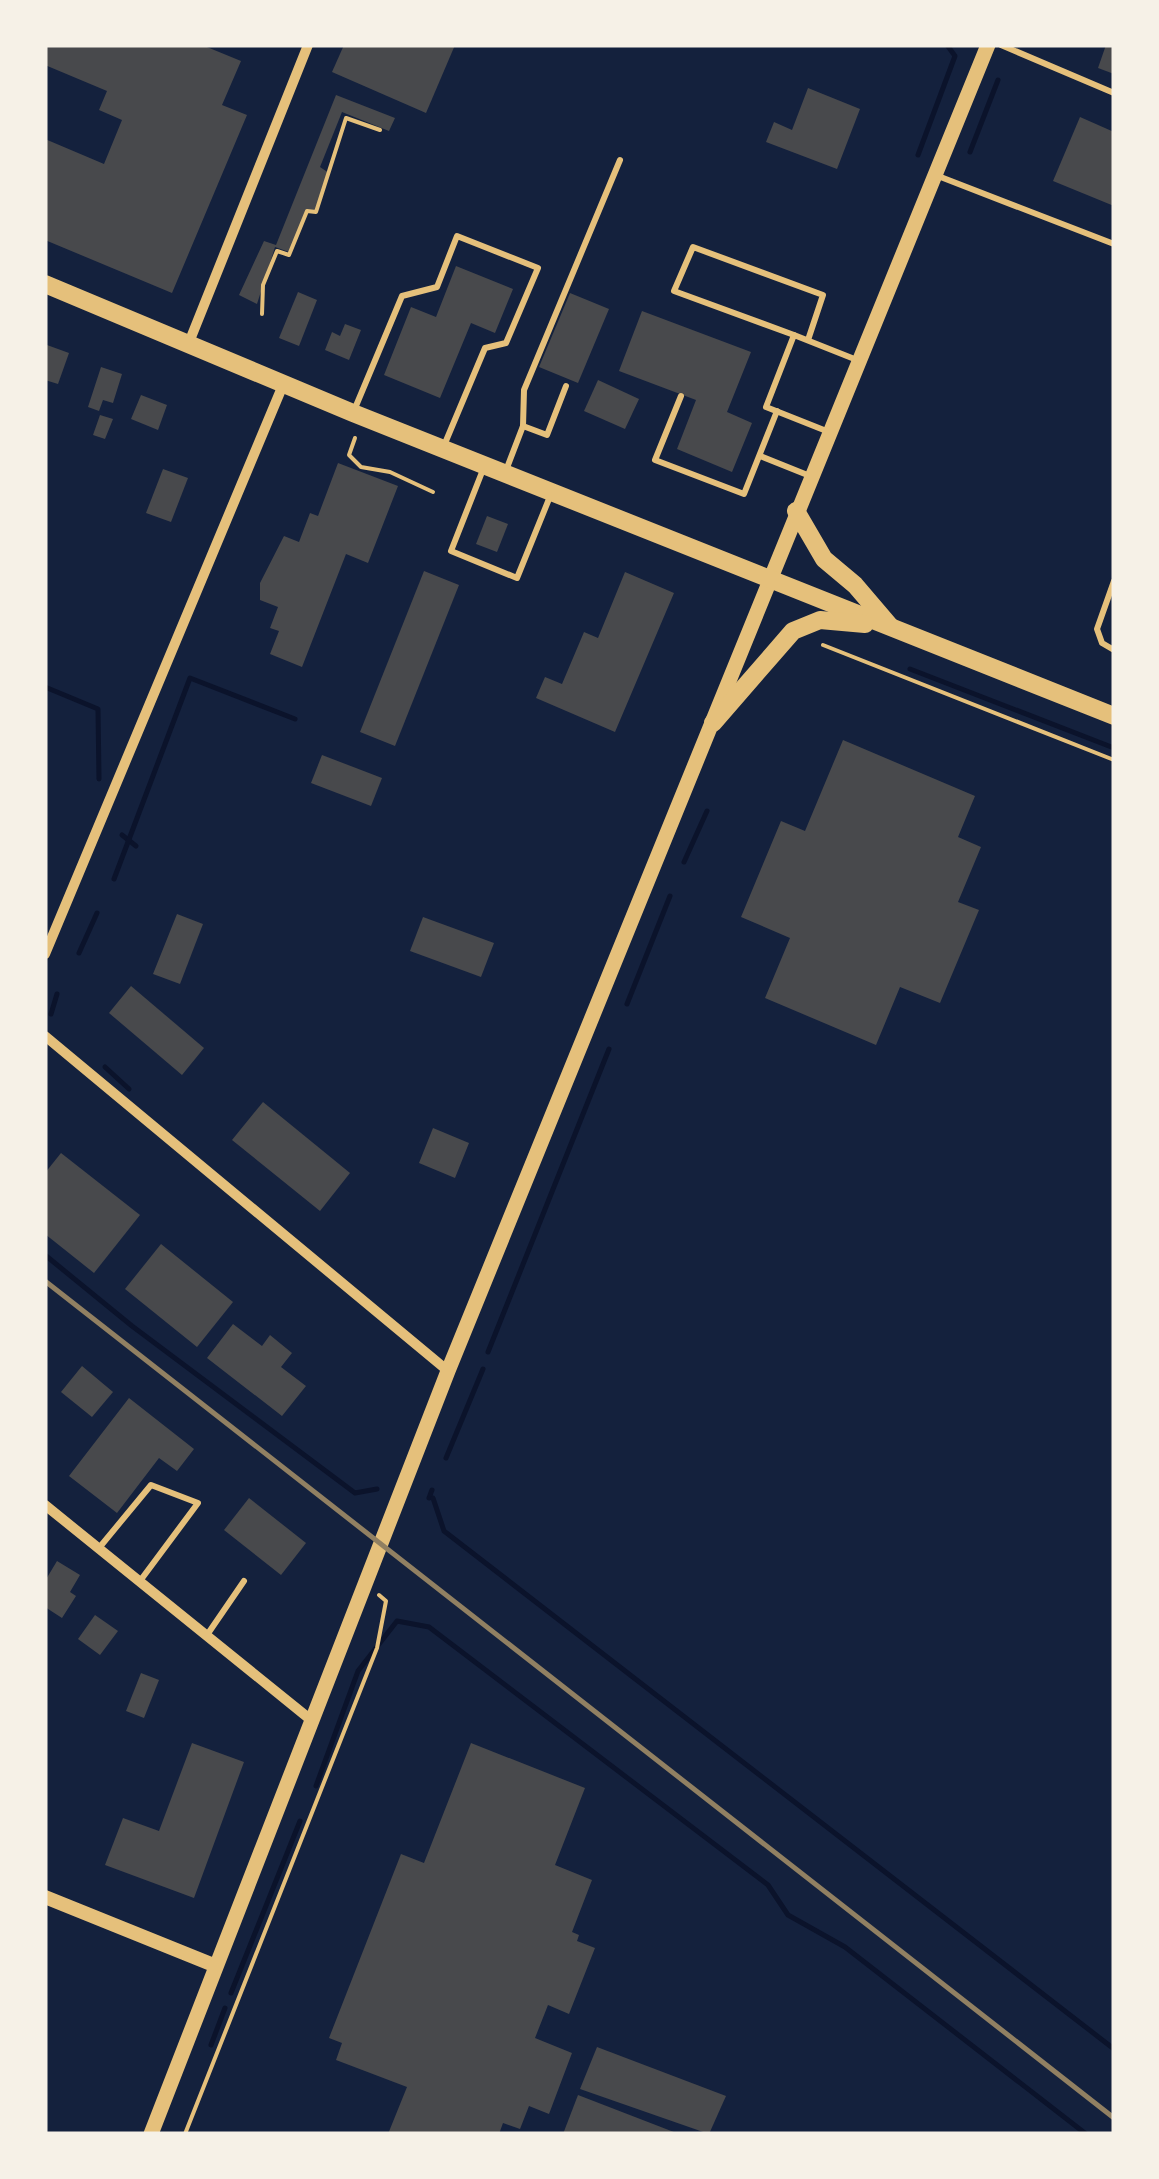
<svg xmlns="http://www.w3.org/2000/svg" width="1159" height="2179" viewBox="0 0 1159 2179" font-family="Spectral,serif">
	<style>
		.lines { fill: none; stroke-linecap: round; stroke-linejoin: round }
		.stream { stroke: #0b132b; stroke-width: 5 }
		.building { fill: #48494c }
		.path { stroke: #e5c07b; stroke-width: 4 }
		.service { stroke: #e5c07b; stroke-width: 6 }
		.minor { stroke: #e5c07b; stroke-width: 10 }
		.tertiary { stroke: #e5c07b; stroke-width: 14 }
		.secondary { stroke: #e5c07b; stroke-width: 15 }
		.primary { stroke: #e5c07b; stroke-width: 18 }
		.rail { stroke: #918062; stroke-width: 5 }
	</style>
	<rect width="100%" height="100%" fill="#14213d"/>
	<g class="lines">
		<g class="stream">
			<path d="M 970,152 L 998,80"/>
			<path d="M 918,155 L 955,56 L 947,45"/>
			<path d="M 910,669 L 1114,748"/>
			<path d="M 45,687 L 98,709 L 99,779"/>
			<path d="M 122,835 L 136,846"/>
			<path d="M 684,862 L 707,811"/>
			<path d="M 114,879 L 190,678 L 295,719"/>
			<path d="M 79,953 L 97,913"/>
			<path d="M 627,1004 L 670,896"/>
			<path d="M 51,1014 L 57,994"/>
			<path d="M 105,1067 L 129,1089"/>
			<path d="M 45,1255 L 132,1326 L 355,1493 L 377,1489"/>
			<path d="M 488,1352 L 609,1049"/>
			<path d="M 446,1458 L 483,1369"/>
			<path d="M 429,1498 L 432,1490"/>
			<path d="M 433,1498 L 444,1531 L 1114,2049"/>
			<path d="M 316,1786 L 358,1671 L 397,1621 L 429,1627 L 768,1885 L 788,1915 L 845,1947 L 1086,2134"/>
			<path d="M 231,1993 L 300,1821"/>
			<path d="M 211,2045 L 225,2008"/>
		</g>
	</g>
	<g class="building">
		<path d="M 45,45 L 202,45 L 241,61 L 222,105 L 247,115 L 172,293 L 45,240 L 45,139 L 104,164 L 122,120 L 99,110 L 107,91 L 45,65 Z"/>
		<path d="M 344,45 L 455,45 L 426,113 L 332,72 Z"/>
		<path d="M 1106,45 L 1114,45 L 1114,74 L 1098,68 Z"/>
		<path d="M 808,88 L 860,109 L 837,169 L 766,142 L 774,122 L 792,130 Z"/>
		<path d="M 336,95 L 395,118 L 389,131 L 342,112 L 320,167 L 329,173 L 315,212 L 306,210 L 289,252 L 275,247 L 257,304 L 239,295 L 264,241 L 276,245 Z"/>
		<path d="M 1080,117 L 1114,132 L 1114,206 L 1053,181 Z"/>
		<path d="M 456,266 L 513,289 L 495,333 L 471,323 L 440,398 L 384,375 L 411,307 L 436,317 Z"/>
		<path d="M 298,292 L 317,300 L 299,346 L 279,338 Z"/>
		<path d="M 570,293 L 609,309 L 578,383 L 539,367 Z"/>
		<path d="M 642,311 L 751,352 L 727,412 L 752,423 L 732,472 L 677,449 L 696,400 L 619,371 Z"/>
		<path d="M 345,324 L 361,330 L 349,360 L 325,350 L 332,332 L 340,336 Z"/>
		<path d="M 47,345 L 69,353 L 58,384 L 45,380 Z"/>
		<path d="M 101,367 L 122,374 L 113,403 L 103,400 L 99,411 L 88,407 Z"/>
		<path d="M 598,380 L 639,399 L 625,429 L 584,411 Z"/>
		<path d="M 141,395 L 167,405 L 158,430 L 131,419 Z"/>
		<path d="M 100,415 L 113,419 L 105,439 L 93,435 Z"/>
		<path d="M 338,463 L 398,486 L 368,563 L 346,554 L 302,667 L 270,654 L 279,631 L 270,628 L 278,607 L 260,600 L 260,583 L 284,536 L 299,542 L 310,513 L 318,516 Z"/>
		<path d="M 163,469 L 188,478 L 171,522 L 146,513 Z"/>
		<path d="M 487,516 L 508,524 L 497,552 L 476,544 Z"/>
		<path d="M 424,571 L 459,585 L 395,746 L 360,732 Z"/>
		<path d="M 625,572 L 674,593 L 615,732 L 536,698 L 545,677 L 562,684 L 584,632 L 598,638 Z"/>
		<path d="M 843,740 L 975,796 L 958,837 L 981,847 L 958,902 L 979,910 L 940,1003 L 900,987 L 876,1045 L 765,998 L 790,938 L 741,917 L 781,821 L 805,831 Z"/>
		<path d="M 322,755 L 382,778 L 371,806 L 311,783 Z"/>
		<path d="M 177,914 L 203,924 L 180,984 L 153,974 Z"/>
		<path d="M 423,917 L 494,943 L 481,977 L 410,951 Z"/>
		<path d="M 131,986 L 204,1048 L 182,1075 L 109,1013 Z"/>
		<path d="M 263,1102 L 350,1173 L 320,1211 L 232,1140 Z"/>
		<path d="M 433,1128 L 469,1143 L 455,1178 L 419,1163 Z"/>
		<path d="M 61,1153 L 140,1215 L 94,1273 L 45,1234 L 45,1173 Z"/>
		<path d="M 161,1244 L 233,1302 L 197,1347 L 125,1289 Z"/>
		<path d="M 233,1324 L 262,1346 L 270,1335 L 292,1353 L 281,1367 L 306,1386 L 282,1416 L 207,1358 Z"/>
		<path d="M 82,1366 L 113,1392 L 92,1417 L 61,1392 Z"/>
		<path d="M 129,1398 L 194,1449 L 177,1471 L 159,1458 L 117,1513 L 69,1476 Z"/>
		<path d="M 249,1498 L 306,1543 L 281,1575 L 224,1530 Z"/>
		<path d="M 57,1561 L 80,1575 L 70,1592 L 76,1596 L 62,1618 L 45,1607 L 45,1581 Z"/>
		<path d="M 95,1615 L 118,1631 L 100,1655 L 78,1639 Z"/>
		<path d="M 141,1673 L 159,1680 L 144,1718 L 126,1711 Z"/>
		<path d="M 192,1743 L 244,1762 L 194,1898 L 105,1865 L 123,1818 L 159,1831 Z"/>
		<path d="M 471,1743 L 585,1788 L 555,1865 L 592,1880 L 572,1932 L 579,1935 L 577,1941 L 595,1948 L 569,2014 L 548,2005 L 535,2038 L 572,2053 L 549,2114 L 529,2106 L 520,2129 L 503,2123 L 499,2134 L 388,2134 L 407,2087 L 336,2060 L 342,2043 L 329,2038 L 401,1854 L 424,1863 Z"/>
		<path d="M 597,2047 L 726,2096 L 709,2134 L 580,2089 Z"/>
		<path d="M 578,2095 L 679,2134 L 563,2134 Z"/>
	</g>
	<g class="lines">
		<g class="path">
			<path d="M 262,314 L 263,285 L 277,251 L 289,255 L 307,211 L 316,212 L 346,118 L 380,130"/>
			<path d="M 355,438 L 349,455 L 361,467 L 390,472 L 433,492"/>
			<path d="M 823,645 L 1114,760"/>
			<path d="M 185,2134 L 377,1648 L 386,1601 L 379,1595"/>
		</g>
		<g class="service">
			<path d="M 1001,45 L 1114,93"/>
			<path d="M 938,176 L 1114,244"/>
			<path d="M 794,335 L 674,291 L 693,247 L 823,295 L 808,340"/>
			<path d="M 681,396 L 655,460 L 744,494 L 777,411"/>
			<path d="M 353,413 L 402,296 L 437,287 L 457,236 L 538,268 L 506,343 L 485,348 L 443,448"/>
			<path d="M 523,426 L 547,435 L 566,386"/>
			<path d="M 829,432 L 766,407 L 794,335 L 857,360"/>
			<path d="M 760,456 L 810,476"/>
			<path d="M 484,467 L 451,551 L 517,578 L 551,494"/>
			<path d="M 505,473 L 523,426 L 524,390 L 620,160"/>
			<path d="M 1114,581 L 1097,629 L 1102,643 L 1114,650"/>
			<path d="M 99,1548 L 151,1485 L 198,1503 L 140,1581"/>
			<path d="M 207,1635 L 244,1581"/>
		</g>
		<g class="minor">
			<path d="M 188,345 L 308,45"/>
			<path d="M 45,954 L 283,385"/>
			<path d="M 45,1036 L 448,1371"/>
			<path d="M 45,1505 L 311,1720"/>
		</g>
		<path class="tertiary" d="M 45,1897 L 216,1966"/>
		<path class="secondary" d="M 151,2134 L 448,1371 L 988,45"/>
		<g class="primary">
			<path d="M 45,284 L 353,413 L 1114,716"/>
			<path d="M 796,511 L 824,559 L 855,585 L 890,626"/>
			<path d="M 713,723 L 793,631 L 820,620 L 865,624"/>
		</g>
		<path class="rail" d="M 45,1281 L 1114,2118"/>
	</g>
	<rect width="1159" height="2179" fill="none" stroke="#f6f1e7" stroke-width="95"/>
</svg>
